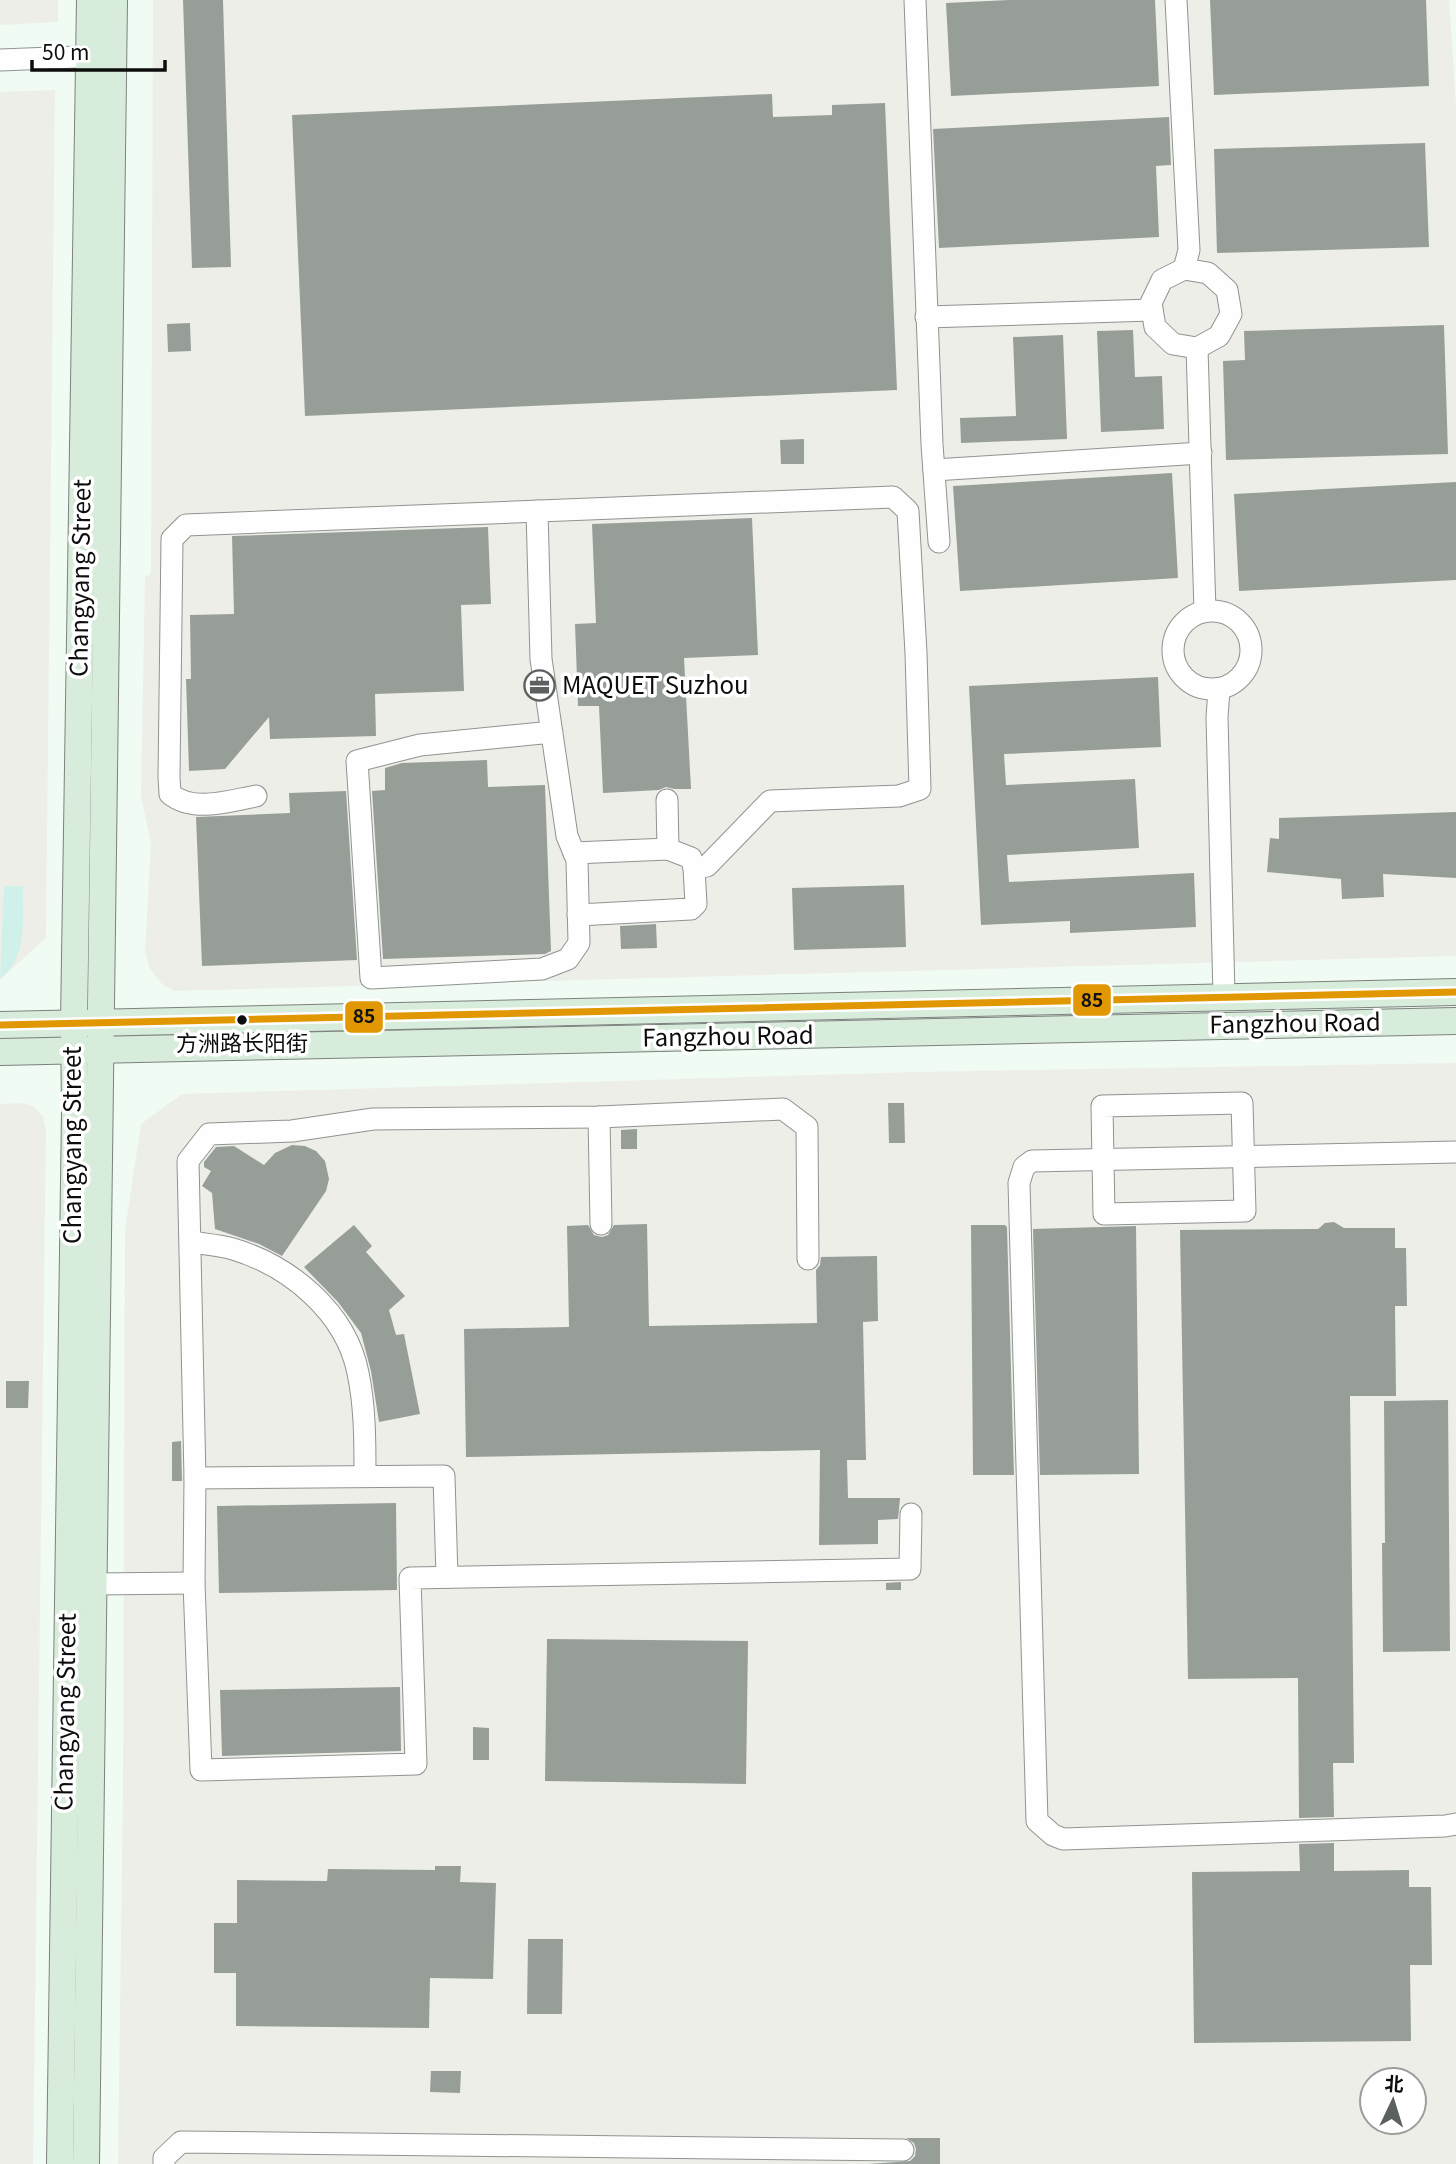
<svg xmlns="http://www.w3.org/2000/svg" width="1456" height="2164" viewBox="0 0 1456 2164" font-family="Georgia,'Noto Sans SC',serif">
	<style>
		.industrial { fill: #eeeee9; fill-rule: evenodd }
		.green { fill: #d0f1ea }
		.building { fill: #979e98 }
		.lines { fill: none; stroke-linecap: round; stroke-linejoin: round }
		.minor-casing { stroke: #8f9491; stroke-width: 23 }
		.major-casing { stroke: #7c817e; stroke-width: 28 }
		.minor { stroke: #fdfefd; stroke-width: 21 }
		.major { stroke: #d8ecdb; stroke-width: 26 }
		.bus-1-casing { stroke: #fff; stroke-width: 12 }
		.bus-1 { stroke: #e09701; stroke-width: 7 }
		.bus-dot { fill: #0d0d0d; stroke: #fff; stroke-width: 2.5 }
		.labels { text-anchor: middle; stroke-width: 7; stroke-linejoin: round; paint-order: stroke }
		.bus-label { font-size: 22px; fill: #0d0d0d; stroke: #fff }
		.street-label { font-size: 24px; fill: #0d0d0d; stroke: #fff }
		.poi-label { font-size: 24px; fill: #0d0d0d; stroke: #fff; text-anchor: start }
		.line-badge { stroke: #fff; stroke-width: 2.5 }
		.pale-badge-label { font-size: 19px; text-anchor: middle; font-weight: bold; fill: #111 }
	</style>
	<rect width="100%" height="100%" fill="#f0fbf3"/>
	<g class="industrial">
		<path d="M 0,0 L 58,0 L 58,22 L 0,25 Z"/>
		<path d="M 153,0 L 1449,0 L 1456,105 L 1456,956 L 174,991 L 161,983 L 150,969 L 145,952 L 151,844 L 141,796 L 145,577 L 151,574 Z"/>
		<path d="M 55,90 L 46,938 L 0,979 L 0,92 Z"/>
		<path d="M 1456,1063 L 1456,2164 L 118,2164 L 123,1786 L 125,1230 L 141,1124 L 182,1094 L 916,1072 ZM 1372,2080 L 1414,2080 L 1414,2122 L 1372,2122 Z"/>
		<path d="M 22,1103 L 32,1106 L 43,1116 L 46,1130 L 33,2164 L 0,2164 L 0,1104 Z"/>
	</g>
	<path class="green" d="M 4,886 L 23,886 C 22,918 29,958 0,979 Z"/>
	<g class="building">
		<path d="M 183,0 L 223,0 L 231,267 L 192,268 Z"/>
		<path d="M 1009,0 L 1155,0 L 1159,86 L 951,96 L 946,3 Z"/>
		<path d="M 1210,0 L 1426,0 L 1429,86 L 1214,95 Z"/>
		<path d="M 772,94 L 773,117 L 832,115 L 832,105 L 885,103 L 897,390 L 305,416 L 292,115 Z"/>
		<path d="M 1169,117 L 1171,165 L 1156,166 L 1159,237 L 939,248 L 933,129 Z"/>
		<path d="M 1425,143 L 1429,247 L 1217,253 L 1214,149 Z"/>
		<path d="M 190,323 L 191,351 L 168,352 L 167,324 Z"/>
		<path d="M 1444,325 L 1448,454 L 1226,460 L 1223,361 L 1245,360 L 1244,331 Z"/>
		<path d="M 1133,330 L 1135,377 L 1162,376 L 1164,429 L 1101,432 L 1097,331 Z"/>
		<path d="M 1063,335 L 1067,439 L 961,443 L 960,418 L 1016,416 L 1013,337 Z"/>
		<path d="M 804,439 L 804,464 L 781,464 L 780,440 Z"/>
		<path d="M 1172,473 L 1178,578 L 960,591 L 953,486 Z"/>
		<path d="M 1456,482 L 1456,580 L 1239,591 L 1234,494 Z"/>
		<path d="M 752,518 L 758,655 L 684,658 L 691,789 L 674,789 L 666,787 L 659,790 L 603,793 L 599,706 L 578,706 L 575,624 L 596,623 L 592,524 Z"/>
		<path d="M 488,527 L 491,604 L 461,605 L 464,691 L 375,694 L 376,736 L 270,739 L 269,717 L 225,769 L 189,771 L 186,679 L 191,679 L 190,615 L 234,614 L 232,536 Z"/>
		<path d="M 1158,677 L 1161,747 L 1004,754 L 1006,785 L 1135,779 L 1139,848 L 1007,855 L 1009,882 L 1194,873 L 1196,927 L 1070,933 L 1070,921 L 981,925 L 969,686 Z"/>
		<path d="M 487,760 L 488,787 L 545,785 L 551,951 L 545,954 L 383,959 L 372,791 L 385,790 L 385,768 L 402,763 Z"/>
		<path d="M 346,791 L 357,960 L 202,966 L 196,817 L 290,813 L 289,793 Z"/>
		<path d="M 1456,812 L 1456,878 L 1383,874 L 1384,897 L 1342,899 L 1341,879 L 1267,872 L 1270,838 L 1279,839 L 1279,818 Z"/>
		<path d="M 904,885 L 906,947 L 794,950 L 792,888 Z"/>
		<path d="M 656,924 L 657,948 L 621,949 L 620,926 Z"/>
		<path d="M 888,1103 L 904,1103 L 905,1143 L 889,1143 Z"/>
		<path d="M 637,1129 L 637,1149 L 621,1149 L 621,1130 Z"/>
		<path d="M 292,1145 L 305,1146 L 316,1151 L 325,1161 L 329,1179 L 326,1191 L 282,1256 L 259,1244 L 215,1229 L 212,1193 L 202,1186 L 211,1171 L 204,1167 L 204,1162 L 216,1147 L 234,1146 L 264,1165 L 275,1153 Z"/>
		<path d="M 1334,1222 L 1344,1228 L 1395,1228 L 1395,1248 L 1406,1248 L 1407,1306 L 1395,1306 L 1396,1396 L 1350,1396 L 1354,1763 L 1333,1763 L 1334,1817 L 1299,1818 L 1298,1678 L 1188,1679 L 1180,1230 L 1318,1229 L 1325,1223 Z"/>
		<path d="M 647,1224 L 649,1326 L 817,1323 L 816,1270 L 820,1265 L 821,1257 L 877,1256 L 878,1321 L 863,1322 L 866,1460 L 847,1460 L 848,1498 L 900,1498 L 898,1519 L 878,1520 L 878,1544 L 819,1545 L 820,1450 L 466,1457 L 464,1329 L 569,1327 L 567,1226 L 588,1225 L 594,1235 L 602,1237 L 608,1235 L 614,1225 Z"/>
		<path d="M 354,1225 L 372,1246 L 366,1252 L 405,1296 L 389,1310 L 396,1335 L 404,1334 L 420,1414 L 379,1422 L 371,1371 L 361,1333 L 338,1302 L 304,1267 Z"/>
		<path d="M 971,1225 L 1005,1225 L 1007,1227 L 1014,1475 L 973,1475 Z"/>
		<path d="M 1136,1226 L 1139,1474 L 1040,1475 L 1033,1229 Z"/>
		<path d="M 6,1381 L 29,1381 L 28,1408 L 6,1408 Z"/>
		<path d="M 1448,1400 L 1450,1651 L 1383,1652 L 1382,1543 L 1385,1543 L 1384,1401 Z"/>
		<path d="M 181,1441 L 182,1481 L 172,1481 L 172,1442 Z"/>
		<path d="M 396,1503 L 397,1590 L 219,1593 L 217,1506 Z"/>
		<path d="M 901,1582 L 901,1590 L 886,1590 L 886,1583 Z"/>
		<path d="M 547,1639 L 748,1641 L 746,1784 L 545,1781 Z"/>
		<path d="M 400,1687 L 401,1751 L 222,1756 L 220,1690 Z"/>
		<path d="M 473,1727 L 489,1728 L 489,1760 L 473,1760 Z"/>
		<path d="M 1334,1843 L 1334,1871 L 1409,1870 L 1409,1887 L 1431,1887 L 1432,1965 L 1410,1965 L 1411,2041 L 1194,2043 L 1192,1872 L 1300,1871 L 1299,1844 Z"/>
		<path d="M 435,1866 L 461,1866 L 460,1882 L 496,1883 L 493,1979 L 430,1978 L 429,2028 L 236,2026 L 236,1973 L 214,1973 L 214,1923 L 237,1923 L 237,1880 L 327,1881 L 328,1869 L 435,1870 Z"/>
		<path d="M 528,1939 L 563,1939 L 562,2014 L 527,2014 Z"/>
		<path d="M 431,2071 L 461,2071 L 460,2093 L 430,2092 Z"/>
		<path d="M 906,2138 L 940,2138 L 940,2164 L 868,2164 L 910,2161 L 915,2156 L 916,2149 L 914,2143 Z"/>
	</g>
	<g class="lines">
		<defs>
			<g id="minor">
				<path d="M 915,0 L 932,444 L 939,542"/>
				<path d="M 1176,0 L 1189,250 L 1184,269 L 1162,280 L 1151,303 L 1155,327 L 1173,344 L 1197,348 L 1219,336 L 1231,314 L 1227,290 L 1208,273 L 1184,269"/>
				<path d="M 0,60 L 103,56"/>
				<path d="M 926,317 L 1152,310"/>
				<path d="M 1197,348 L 1205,611"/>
				<path d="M 934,470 L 1201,453"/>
				<path d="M 537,511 L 541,659 L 567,836 L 577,860 L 579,943 L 568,959 L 542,969 L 371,978 L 357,761 L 420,745 L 552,732"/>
				<circle cx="1212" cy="650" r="39"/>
				<path d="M 1219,690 L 1217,717 L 1224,995"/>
				<path d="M 256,796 C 228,801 194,813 170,794 L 169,777 L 172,539 L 186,525 L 893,497 L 908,511 L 916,653 L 920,789 L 899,796 L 770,801 L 707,866 L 694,868"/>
				<path d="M 667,800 L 668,849"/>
				<path d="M 574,853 L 668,849 L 691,858 L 694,868 L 696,904 L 691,909 L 578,915"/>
				<path d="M 1242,1103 L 1245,1211 L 1104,1214 L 1102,1106 Z"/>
				<path d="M 599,1117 L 601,1224"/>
				<path d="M 1456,1152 L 1032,1161 L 1024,1167 L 1019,1183 L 1037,1821 L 1053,1835 L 1063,1839 L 1445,1826 L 1456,1824"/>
				<path d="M 191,1242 C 204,1244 220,1245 233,1249 C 290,1266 346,1312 358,1373 C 365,1406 365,1441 365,1475"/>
				<path d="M 808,1259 L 807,1127 L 783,1109 L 599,1117 L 373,1119 L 292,1131 L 209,1134 L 188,1161 L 195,1478 L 194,1583 L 201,1770 L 416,1764 L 410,1578 L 910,1569 L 911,1514"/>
				<path d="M 195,1478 L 444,1476 L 447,1577"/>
				<path d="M 94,1584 L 194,1583"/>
				<path d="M 164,2164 L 164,2158 L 181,2142 L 903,2150"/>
			</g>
			<g id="major">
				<path d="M 0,1025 L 1456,992"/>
				<path d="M 0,1052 L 1456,1021"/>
				<path d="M 60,2164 L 75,1112 L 74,1022 L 90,0"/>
				<path d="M 86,2164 L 114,0"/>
			</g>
		</defs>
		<use href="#minor" class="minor-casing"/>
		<use href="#major" class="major-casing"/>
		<use href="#minor" class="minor"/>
		<use href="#major" class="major"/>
		<defs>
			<path id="bus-1" d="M 0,1025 L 1456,992"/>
		</defs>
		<use href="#bus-1" class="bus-1-casing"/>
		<use href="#bus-1" class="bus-1"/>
	</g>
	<defs>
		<symbol id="office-ring" viewBox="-11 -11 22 22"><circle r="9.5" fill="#fff" stroke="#5c605e" stroke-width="1.5"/><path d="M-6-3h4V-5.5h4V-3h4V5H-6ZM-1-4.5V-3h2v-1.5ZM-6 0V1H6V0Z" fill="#5c605e"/></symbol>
	</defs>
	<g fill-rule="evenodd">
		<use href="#office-ring" x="522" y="668" width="35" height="35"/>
	</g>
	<circle class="bus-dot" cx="242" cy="1020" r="6"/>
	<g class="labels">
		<g class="bus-label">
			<text x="242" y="1051">方洲路长阳街</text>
		</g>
		<g class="street-label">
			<text transform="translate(81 578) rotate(-89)" y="8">Changyang Street</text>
			<text transform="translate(1295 1024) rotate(-1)" y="8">Fangzhou Road</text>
			<text transform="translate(728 1037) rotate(-1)" y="8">Fangzhou Road</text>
			<text transform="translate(73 1145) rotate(-90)" y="8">Changyang Street</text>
			<text transform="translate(66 1712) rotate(-89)" y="8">Changyang Street</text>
		</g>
		<g class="poi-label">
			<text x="562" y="694">MAQUET Suzhou</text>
		</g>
	</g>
	<g class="line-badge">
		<rect x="1072" y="983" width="40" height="34" rx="7" fill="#e09701"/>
		<rect x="344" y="1000" width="40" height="34" rx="7" fill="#e09701"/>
	</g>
	<g class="pale-badge-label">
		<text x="1092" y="1007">85</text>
		<text x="364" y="1023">85</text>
	</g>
	<g transform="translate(1393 2101) rotate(4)"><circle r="33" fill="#ffffff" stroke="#9e9e9e" stroke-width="2"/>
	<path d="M0-5L12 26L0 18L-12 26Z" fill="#5c605e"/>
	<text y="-10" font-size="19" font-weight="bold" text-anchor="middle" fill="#0d0d0d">北</text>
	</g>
	<path d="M32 60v10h133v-10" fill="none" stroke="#0d0d0d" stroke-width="3.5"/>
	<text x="42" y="60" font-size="21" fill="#0d0d0d" stroke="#ffffff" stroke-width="5" paint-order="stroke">50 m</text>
</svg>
